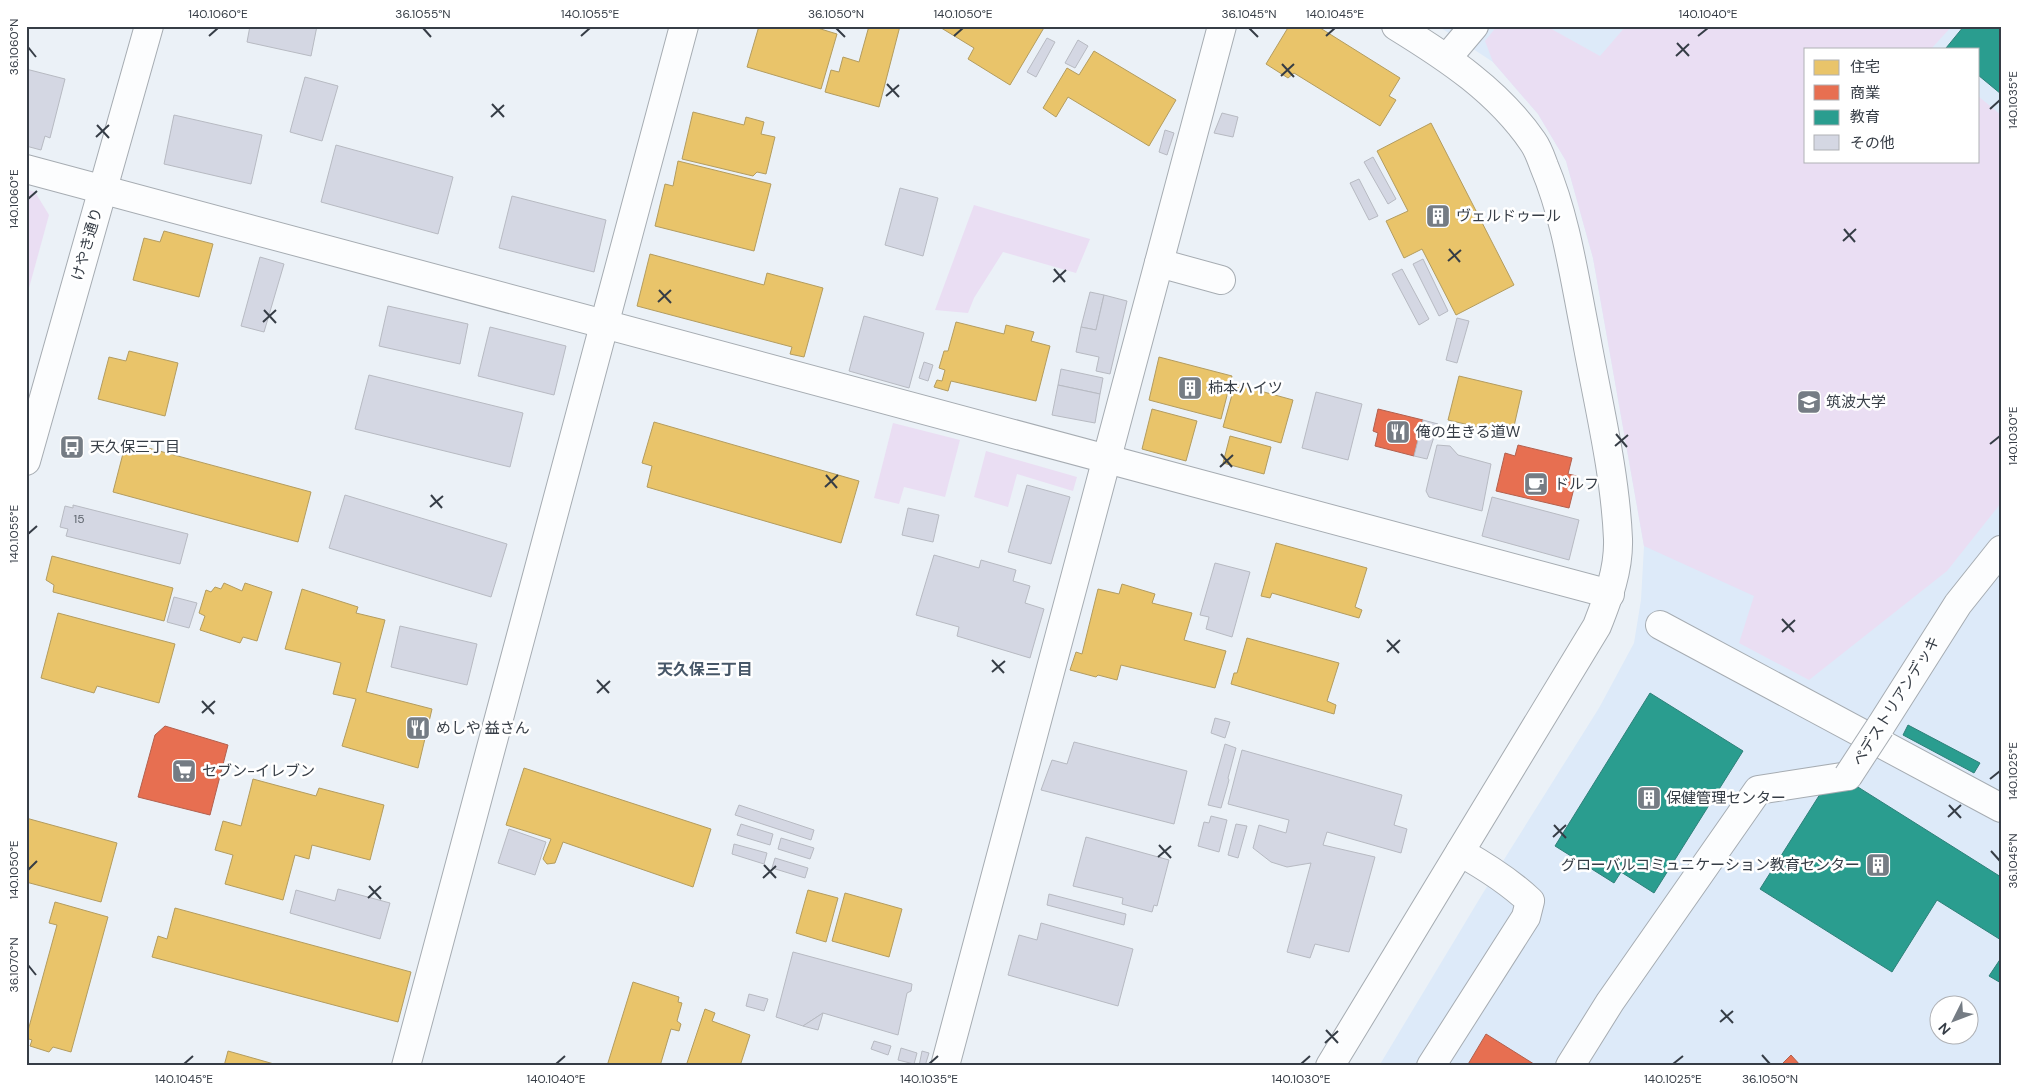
<svg xmlns="http://www.w3.org/2000/svg" width="2027" height="1092" viewBox="0 0 2027 1092" font-family="'DM Sans','Noto Sans JP',sans-serif">
	<style>
		.built { fill: #ddeaf9; fill-rule: evenodd }
		.green { fill: #eadef3 }
		.homes { fill: #e9c46a; stroke: #b39c5f }
		.shops { fill: #e76f51; stroke: #b2604e }
		.schools { fill: #2a9d8f; stroke: #2e8079 }
		.building { fill: #d4d7e3; stroke: #b7bac2 }
		.lines { fill: none; stroke-linecap: round; stroke-linejoin: round }
		.minor-casing { stroke: #a6acb2; stroke-width: 30 }
		.minor { stroke: #fcfdfe; stroke-width: 28 }
		.minor-bridge-casing { stroke: #a6acb2; stroke-width: 30; stroke-linecap: butt }
		.minor-bridge { stroke: #fcfdfe; stroke-width: 28 }
		.ticks { fill: none; stroke: #363d46; stroke-width: 2 }
		.labels { text-anchor: middle; stroke-width: 5; stroke-linejoin: round; paint-order: stroke }
		.number-label { font-size: 12px; fill: #5e646d }
		.poi-label { font-size: 15px; fill: #363d46; stroke: #fff; text-anchor: start }
		.street-label { font-size: 15px; fill: #363d46; stroke: #fff }
		.neighbourhood-label { font-size: 16px; font-weight: bold; fill: #475768; stroke: #fff }
		.neatline { fill: none; stroke: #363d46; stroke-width: 2 }
		.ticks-label { font-size: 12px; text-anchor: middle; fill: #363d46 }
	</style>
	<rect width="100%" height="100%" fill="#ebf1f7"/>
	<path class="built" d="M 1438,26 L 2001,26 L 2001,1066 L 1379,1066 L 1483,893 L 1599,708 L 1634,643 L 1641,600 L 1644,546 L 1593,258 L 1566,161 L 1538,114 L 1493,62 ZM 1806,49 L 1978,49 L 1978,161 L 1806,161 ZM 1940,1004 L 1970,1004 L 1970,1034 L 1940,1034 Z"/>
	<g class="green">
		<path d="M 1497,26 L 1546,26 L 1600,56 L 1626,26 L 1952,26 L 1931,49 L 1806,49 L 1806,161 L 1978,161 L 1978,96 L 2001,115 L 2001,503 L 1947,571 L 1809,680 L 1739,643 L 1754,596 L 1644,546 L 1593,258 L 1566,161 L 1538,114 L 1493,62 L 1485,41 Z"/>
		<path d="M 26,189 L 35,192 L 49,215 L 26,299 Z"/>
		<path d="M 974,205 L 1090,239 L 1076,273 L 1003,252 L 974,298 L 968,313 L 935,310 Z"/>
		<path d="M 893,423 L 960,440 L 945,497 L 904,487 L 899,504 L 874,498 Z"/>
		<path d="M 986,451 L 1077,477 L 1073,491 L 1017,474 L 1008,507 L 974,497 Z"/>
	</g>
	<g class="homes">
		<path d="M 759,26 L 811,26 L 837,34 L 821,89 L 747,67 Z"/>
		<path d="M 869,26 L 900,26 L 879,107 L 825,92 L 831,70 L 839,72 L 843,57 L 859,62 Z"/>
		<path d="M 938,26 L 1045,26 L 1010,85 L 968,59 L 974,48 Z"/>
		<path d="M 1289,26 L 1317,26 L 1400,78 L 1389,96 L 1396,100 L 1380,126 L 1294,73 L 1288,78 L 1266,64 Z"/>
		<path d="M 1094,51 L 1176,100 L 1149,146 L 1068,97 L 1056,117 L 1043,108 L 1067,68 L 1079,75 Z"/>
		<path d="M 693,112 L 744,125 L 746,117 L 764,122 L 761,134 L 775,137 L 766,174 L 757,172 L 753,176 L 682,159 Z"/>
		<path d="M 1431,123 L 1514,285 L 1456,315 L 1422,249 L 1404,258 L 1386,221 L 1408,211 L 1377,151 Z"/>
		<path d="M 678,161 L 771,184 L 754,251 L 655,226 L 665,184 L 673,186 Z"/>
		<path d="M 164,231 L 213,244 L 199,297 L 133,280 L 144,238 L 160,242 Z"/>
		<path d="M 650,254 L 764,285 L 767,273 L 823,288 L 804,357 L 790,354 L 792,347 L 637,306 Z"/>
		<path d="M 956,322 L 1004,334 L 1006,325 L 1034,332 L 1031,341 L 1050,346 L 1036,401 L 951,381 L 948,391 L 934,387 L 937,380 L 942,381 L 945,370 L 939,368 L 944,351 L 948,351 Z"/>
		<path d="M 129,351 L 178,363 L 165,416 L 98,399 L 109,357 L 126,361 Z"/>
		<path d="M 1159,357 L 1232,376 L 1221,419 L 1149,400 Z"/>
		<path d="M 1459,376 L 1522,391 L 1512,435 L 1448,420 Z"/>
		<path d="M 1235,384 L 1293,400 L 1281,443 L 1223,427 Z"/>
		<path d="M 1152,409 L 1197,421 L 1186,461 L 1142,449 Z"/>
		<path d="M 654,422 L 859,481 L 841,543 L 647,487 L 652,466 L 642,463 Z"/>
		<path d="M 1230,436 L 1271,447 L 1264,474 L 1223,463 Z"/>
		<path d="M 126,442 L 311,492 L 298,542 L 113,492 Z"/>
		<path d="M 1276,543 L 1367,568 L 1355,607 L 1362,610 L 1359,618 L 1272,593 L 1270,598 L 1261,596 Z"/>
		<path d="M 52,556 L 173,588 L 164,621 L 53,592 L 54,585 L 46,580 Z"/>
		<path d="M 224,583 L 242,591 L 245,583 L 272,592 L 257,641 L 243,637 L 240,643 L 200,630 L 205,616 L 199,613 L 206,590 L 211,592 L 215,587 L 221,589 Z"/>
		<path d="M 1122,584 L 1155,594 L 1152,603 L 1192,613 L 1184,640 L 1226,651 L 1215,688 L 1121,665 L 1117,680 L 1098,675 L 1096,677 L 1070,670 L 1076,652 L 1082,654 L 1098,589 L 1119,594 Z"/>
		<path d="M 302,589 L 358,607 L 356,613 L 385,620 L 366,692 L 432,709 L 418,768 L 342,746 L 356,699 L 333,694 L 341,663 L 285,649 Z"/>
		<path d="M 58,613 L 175,644 L 159,703 L 97,686 L 94,693 L 41,678 Z"/>
		<path d="M 1247,638 L 1339,663 L 1327,701 L 1336,705 L 1334,714 L 1231,684 L 1234,673 L 1237,673 Z"/>
		<path d="M 524,768 L 711,829 L 693,887 L 563,842 L 555,863 L 547,864 L 543,859 L 551,839 L 506,825 Z"/>
		<path d="M 253,779 L 316,796 L 319,788 L 384,805 L 370,860 L 312,845 L 309,859 L 295,855 L 283,900 L 225,884 L 233,855 L 215,850 L 223,821 L 241,826 Z"/>
		<path d="M 26,818 L 117,843 L 101,902 L 26,882 Z"/>
		<path d="M 808,890 L 838,898 L 826,942 L 796,933 Z"/>
		<path d="M 845,893 L 902,909 L 889,957 L 832,941 Z"/>
		<path d="M 55,902 L 108,917 L 71,1052 L 53,1047 L 49,1052 L 30,1046 L 32,1040 L 26,1038 L 57,925 L 49,923 Z"/>
		<path d="M 175,908 L 411,972 L 398,1022 L 152,957 L 158,936 L 167,939 Z"/>
		<path d="M 633,982 L 679,997 L 678,1002 L 682,1003 L 677,1021 L 681,1024 L 679,1031 L 671,1029 L 660,1066 L 607,1066 Z"/>
		<path d="M 705,1009 L 715,1013 L 712,1021 L 750,1035 L 740,1066 L 686,1066 Z"/>
		<path d="M 228,1051 L 281,1066 L 224,1066 Z"/>
	</g>
	<g class="shops">
		<path d="M 1378,409 L 1423,420 L 1414,456 L 1375,446 L 1378,433 L 1373,431 Z"/>
		<path d="M 1518,445 L 1572,458 L 1568,474 L 1577,476 L 1569,508 L 1496,491 L 1505,453 L 1515,456 Z"/>
		<path d="M 165,726 L 228,745 L 210,815 L 138,797 L 155,735 Z"/>
		<path d="M 1486,1034 L 1537,1066 L 1467,1066 Z"/>
		<path d="M 1791,1055 L 1801,1066 L 1780,1066 Z"/>
	</g>
	<g class="schools">
		<path d="M 1964,26 L 2001,26 L 2001,94 L 1978,75 L 1978,49 L 1946,48 Z"/>
		<path d="M 1650,693 L 1743,751 L 1654,893 L 1621,872 L 1614,883 L 1555,846 Z"/>
		<path d="M 1908,725 L 1980,763 L 1974,773 L 1903,735 Z"/>
		<path d="M 1834,772 L 2001,877 L 2001,940 L 1937,900 L 1892,972 L 1760,889 Z"/>
		<path d="M 2001,958 L 2001,983 L 1989,976 Z"/>
	</g>
	<g class="building">
		<path d="M 250,26 L 317,26 L 311,56 L 247,42 Z"/>
		<path d="M 1047,38 L 1055,42 L 1036,77 L 1027,72 Z"/>
		<path d="M 1078,40 L 1088,46 L 1075,68 L 1065,63 Z"/>
		<path d="M 26,69 L 65,79 L 50,138 L 45,136 L 41,150 L 26,146 Z"/>
		<path d="M 305,77 L 338,86 L 322,141 L 290,132 Z"/>
		<path d="M 1222,113 L 1238,117 L 1233,137 L 1214,133 Z"/>
		<path d="M 174,115 L 262,135 L 251,184 L 164,164 Z"/>
		<path d="M 1165,130 L 1174,133 L 1167,155 L 1159,152 Z"/>
		<path d="M 336,145 L 453,177 L 438,234 L 321,202 Z"/>
		<path d="M 1373,157 L 1396,199 L 1388,204 L 1364,162 Z"/>
		<path d="M 1359,179 L 1378,216 L 1369,220 L 1350,183 Z"/>
		<path d="M 900,188 L 938,198 L 923,256 L 885,245 Z"/>
		<path d="M 512,196 L 606,220 L 594,272 L 499,248 Z"/>
		<path d="M 260,257 L 284,264 L 264,332 L 241,326 Z"/>
		<path d="M 1423,259 L 1448,311 L 1439,316 L 1413,264 Z"/>
		<path d="M 1402,269 L 1429,319 L 1419,325 L 1392,274 Z"/>
		<path d="M 1090,292 L 1104,295 L 1096,330 L 1081,327 Z"/>
		<path d="M 1104,295 L 1127,301 L 1110,374 L 1096,371 L 1099,357 L 1076,352 L 1081,327 L 1096,330 Z"/>
		<path d="M 388,306 L 468,324 L 460,364 L 379,346 Z"/>
		<path d="M 864,316 L 924,333 L 909,388 L 849,371 Z"/>
		<path d="M 1457,318 L 1469,321 L 1457,363 L 1446,360 Z"/>
		<path d="M 490,327 L 566,346 L 554,395 L 478,376 Z"/>
		<path d="M 924,362 L 933,365 L 928,381 L 919,378 Z"/>
		<path d="M 1061,369 L 1103,378 L 1100,394 L 1058,385 Z"/>
		<path d="M 369,375 L 523,413 L 510,467 L 355,429 Z"/>
		<path d="M 1058,385 L 1100,394 L 1095,423 L 1052,415 Z"/>
		<path d="M 1316,392 L 1362,404 L 1348,460 L 1302,448 Z"/>
		<path d="M 1423,420 L 1438,424 L 1427,459 L 1414,456 Z"/>
		<path d="M 1437,445 L 1450,446 L 1458,455 L 1491,464 L 1482,511 L 1429,497 L 1426,491 Z"/>
		<path d="M 1027,485 L 1070,497 L 1051,564 L 1008,552 Z"/>
		<path d="M 345,495 L 507,544 L 491,597 L 329,548 Z"/>
		<path d="M 1492,497 L 1579,520 L 1569,560 L 1482,536 Z"/>
		<path d="M 73,505 L 188,534 L 180,564 L 66,536 L 68,529 L 60,527 L 65,506 L 73,508 Z"/>
		<path d="M 908,508 L 939,515 L 933,542 L 902,535 Z"/>
		<path d="M 934,555 L 979,568 L 981,560 L 1016,570 L 1013,581 L 1030,586 L 1025,603 L 1044,609 L 1030,658 L 957,636 L 959,627 L 916,615 Z"/>
		<path d="M 1215,563 L 1250,572 L 1232,637 L 1206,629 L 1209,617 L 1200,615 Z"/>
		<path d="M 174,597 L 197,603 L 189,628 L 167,622 Z"/>
		<path d="M 400,626 L 477,644 L 467,685 L 391,667 Z"/>
		<path d="M 1215,718 L 1230,722 L 1225,738 L 1211,733 Z"/>
		<path d="M 1074,742 L 1187,771 L 1174,824 L 1041,790 L 1052,760 L 1067,764 Z"/>
		<path d="M 1225,744 L 1236,748 L 1228,778 L 1229,780 L 1221,808 L 1208,805 Z"/>
		<path d="M 1242,750 L 1402,795 L 1394,825 L 1407,829 L 1401,853 L 1327,832 L 1323,845 L 1375,857 L 1349,952 L 1315,944 L 1310,958 L 1287,952 L 1311,863 L 1287,867 L 1271,862 L 1253,848 L 1259,825 L 1286,833 L 1289,820 L 1228,804 Z"/>
		<path d="M 739,805 L 814,830 L 811,840 L 735,815 Z"/>
		<path d="M 1211,816 L 1227,820 L 1219,852 L 1198,846 L 1204,822 L 1209,823 Z"/>
		<path d="M 741,824 L 773,834 L 770,845 L 737,835 Z"/>
		<path d="M 1236,824 L 1247,826 L 1238,858 L 1228,855 Z"/>
		<path d="M 509,829 L 546,842 L 535,875 L 498,863 Z"/>
		<path d="M 1086,837 L 1169,860 L 1157,906 L 1154,905 L 1152,912 L 1122,904 L 1123,898 L 1073,886 Z"/>
		<path d="M 781,838 L 814,848 L 810,859 L 778,849 Z"/>
		<path d="M 734,844 L 767,853 L 764,864 L 732,854 Z"/>
		<path d="M 775,858 L 808,868 L 805,878 L 772,868 Z"/>
		<path d="M 338,889 L 390,903 L 380,939 L 290,913 L 296,890 L 335,901 Z"/>
		<path d="M 1049,894 L 1126,914 L 1124,925 L 1047,905 Z"/>
		<path d="M 1041,923 L 1133,949 L 1118,1006 L 1008,975 L 1019,935 L 1037,940 Z"/>
		<path d="M 793,952 L 912,984 L 911,991 L 907,993 L 898,1035 L 823,1013 L 803,1026 L 776,1017 Z"/>
		<path d="M 749,994 L 768,999 L 764,1011 L 746,1006 Z"/>
		<path d="M 823,1013 L 818,1030 L 803,1026 Z"/>
		<path d="M 874,1041 L 891,1046 L 888,1055 L 871,1049 Z"/>
		<path d="M 901,1048 L 917,1053 L 914,1064 L 898,1060 Z"/>
		<path d="M 922,1051 L 929,1053 L 925,1066 L 919,1066 Z"/>
	</g>
	<g class="lines">
		<defs>
			<g id="minor">
				<path d="M 1447,58 L 1474,26"/>
				<path d="M 26,169 L 1610,594"/>
				<path d="M 1159,263 L 1221,280"/>
				<path d="M 26,461 L 149,26"/>
				<path d="M 1660,625 L 2001,808"/>
				<path d="M 1880,727 L 1958,604 L 2001,550"/>
				<path d="M 406,1066 L 684,26"/>
				<path d="M 945,1066 L 1222,26"/>
				<path d="M 1330,1066 L 1597,626 C 1608,598 1619,570 1618,539 C 1615,470 1597,399 1585,331 C 1574,276 1566,218 1544,166 C 1541,158 1538,149 1533,142 C 1498,91 1448,58 1396,26"/>
				<path d="M 1431,1066 L 1526,917 L 1530,901 C 1509,881 1485,866 1460,852"/>
				<path d="M 1570,1066 L 1610,1002 L 1758,790 L 1848,776"/>
			</g>
		</defs>
		<use href="#minor" class="minor-casing"/>
		<use href="#minor" class="minor"/>
		<defs>
			<path id="minor-bridge" d="M 1848,776 L 1880,727"/>
		</defs>
		<use href="#minor-bridge" class="minor-bridge-casing"/>
		<use href="#minor-bridge" class="minor-bridge"/>
	</g>
	<path class="ticks" d="M 423,28 L 431,37M 836,28 L 845,37M 1249,28 L 1258,37M 209,36 L 218,28M 581,36 L 590,28M 954,36 L 963,28M 1326,36 L 1335,28M 1698,36 L 1708,28M 1677,43 L 1689,56M 28,47 L 36,57M 1676,56 L 1689,44M 1282,64 L 1294,77M 1281,76 L 1294,64M 887,84 L 899,97M 886,96 L 899,85M 492,104 L 504,117M 1990,109 L 2000,100M 491,117 L 504,105M 97,125 L 109,138M 96,137 L 109,125M 28,199 L 37,191M 1844,229 L 1855,242M 1843,241 L 1856,229M 1449,249 L 1460,262M 1448,261 L 1461,250M 1054,269 L 1065,282M 1053,282 L 1066,270M 659,290 L 671,303M 658,302 L 671,290M 264,310 L 276,323M 263,322 L 276,310M 1616,434 L 1627,447M 1990,444 L 2000,436M 1615,446 L 1628,435M 1221,454 L 1232,467M 1220,467 L 1233,455M 826,475 L 837,488M 825,487 L 838,475M 431,495 L 442,508M 430,507 L 443,496M 28,534 L 37,526M 1782,619 L 1794,632M 1782,632 L 1795,620M 1387,640 L 1399,653M 1387,652 L 1400,640M 992,660 L 1004,673M 992,672 L 1005,661M 597,680 L 609,693M 597,693 L 610,681M 202,701 L 214,714M 202,713 L 215,701M 1990,779 L 2000,771M 1949,805 L 1961,818M 1948,817 L 1961,805M 1554,825 L 1566,838M 1553,837 L 1566,825M 1159,845 L 1171,858M 1991,851 L 2000,861M 1158,857 L 1171,846M 764,865 L 776,878M 28,870 L 37,861M 763,878 L 776,866M 369,886 L 381,899M 368,898 L 381,886M 28,965 L 36,975M 1721,1010 L 1733,1023M 1720,1022 L 1733,1011M 1326,1030 L 1338,1043M 1325,1043 L 1338,1031M 1762,1055 L 1770,1064M 184,1064 L 193,1056M 556,1064 L 565,1056M 929,1064 L 938,1056M 1301,1064 L 1310,1056M 1673,1064 L 1683,1056"/>
	<defs>
		<symbol id="building-square" viewBox="-11 -11 22 22"><rect x="-9" y="-9" width="18" height="18" rx="4" fill="#757c84" stroke="#fff"/><path d="M-4-6H4V6H1V3H-1V6H-4ZM-2.5-4.3h1.7v1.8h-1.7ZM.8-4.3h1.7v1.8H.8ZM-2.5-1h1.7V.8h-1.7ZM.8-1h1.7V.8H.8Z" fill="#fff"/></symbol>
		<symbol id="university-square" viewBox="-11 -11 22 22"><rect x="-9" y="-9" width="18" height="18" rx="4" fill="#757c84" stroke="#fff"/><path d="M0-5L7-2L0 1L-7-2ZM-4 1L0 2.5L4 1V4Q0 6-4 4Z" fill="#fff"/></symbol>
		<symbol id="restaurant-square" viewBox="-11 -11 22 22"><rect x="-9" y="-9" width="18" height="18" rx="4" fill="#757c84" stroke="#fff"/><path d="M-5-6h1v4h1v-4h1v4h1v-4h1v5L-1.5 .5V6h-2V.5L-5-1ZM5-6V6H3V1.5H1.5Q1.5-4 5-6Z" fill="#fff"/></symbol>
		<symbol id="bus-square" viewBox="-11 -11 22 22"><rect x="-9" y="-9" width="18" height="18" rx="4" fill="#757c84" stroke="#fff"/><path d="M-5-6H5V4H4V6H2V4H-2V6H-4V4H-5ZM-3.5-4V0h7V-4ZM-3.5 1.2v1.5H-2V1.2ZM2 1.2v1.5H3.5V1.2Z" fill="#fff"/></symbol>
		<symbol id="cafe-square" viewBox="-11 -11 22 22"><rect x="-9" y="-9" width="18" height="18" rx="4" fill="#757c84" stroke="#fff"/><path d="M-5.5-4.5H6V0H3Q3 3.5 0 3.5H-2.5Q-5.5 3.5-5.5 0ZM3-3.2v2h1.7v-2ZM-6 4.5H4V6H-6Z" fill="#fff"/></symbol>
		<symbol id="supermarket-square" viewBox="-11 -11 22 22"><rect x="-9" y="-9" width="18" height="18" rx="4" fill="#757c84" stroke="#fff"/><path d="M-6-5.5h2.5l.6 2H6L4.5 2H-2.5L-4.4-4H-6ZM-1.5 3.2a1.3 1.3 0 1 0 .1 0ZM3 3.2a1.3 1.3 0 1 0 .1 0Z" fill="#fff"/></symbol>
	</defs>
	<g fill-rule="evenodd">
		<use href="#building-square" x="1424" y="202" width="28" height="28"/>
		<use href="#building-square" x="1176" y="374" width="28" height="28"/>
		<use href="#university-square" x="1795" y="388" width="28" height="28"/>
		<use href="#restaurant-square" x="1384" y="418" width="28" height="28"/>
		<use href="#bus-square" x="58" y="433" width="28" height="28"/>
		<use href="#cafe-square" x="1522" y="470" width="28" height="28"/>
		<use href="#restaurant-square" x="404" y="714" width="28" height="28"/>
		<use href="#supermarket-square" x="170" y="757" width="28" height="28"/>
		<use href="#building-square" x="1635" y="784" width="28" height="28"/>
		<use href="#building-square" x="1864" y="851" width="28" height="28"/>
	</g>
	<g class="labels">
		<g class="number-label">
			<text x="79" y="523">15</text>
		</g>
		<g class="poi-label">
			<text x="1456" y="221">ヴェルドゥール</text>
			<text x="1208" y="393">柿本ハイツ</text>
			<text x="1826" y="407">筑波大学</text>
			<text x="1416" y="437">俺の生きる道W</text>
			<text x="90" y="452">天久保三丁目</text>
			<text x="1554" y="489">ドルフ</text>
			<text x="436" y="733">めしや 益さん</text>
			<text x="202" y="776">セブン-イレブン</text>
			<text x="1666" y="803">保健管理センター</text>
			<text x="1860" y="870" text-anchor="end">グローバルコミュニケーション教育センター</text>
		</g>
		<g class="street-label">
			<text transform="translate(87 244) rotate(-74)" y="5">けやき通り</text>
			<text transform="translate(1896 701) rotate(-58)" y="5">ペデストリアンデッキ</text>
		</g>
		<g class="neighbourhood-label">
			<text x="705" y="675">天久保三丁目</text>
		</g>
	</g>
	<rect width="2027" height="1092" fill="none" stroke="#ffffff" stroke-width="55"/>
	<rect x="1804" y="48" width="175" height="115" fill="#ffffff" stroke="#afb1b5"/>
	<rect x="1814" y="60" width="25" height="15" fill="#e9c46a" stroke="#afb1b5"/>
	<text x="1850" y="72" font-size="15" fill="#363d46">住宅</text>
	<rect x="1814" y="85" width="25" height="15" fill="#e76f51" stroke="#afb1b5"/>
	<text x="1850" y="98" font-size="15" fill="#363d46">商業</text>
	<rect x="1814" y="110" width="25" height="15" fill="#2a9d8f" stroke="#afb1b5"/>
	<text x="1850" y="122" font-size="15" fill="#363d46">教育</text>
	<rect x="1814" y="135" width="25" height="15" fill="#d4d7e3" stroke="#afb1b5"/>
	<text x="1850" y="148" font-size="15" fill="#363d46">その他</text>
	<g transform="translate(1954 1020) rotate(228)"><circle r="24" fill="#ffffff" stroke="#afb1b5"/>
	<path d="M0-4L9 19L0 12L-9 19Z" fill="#757c84"/>
	<text y="-8" font-size="14" font-weight="bold" text-anchor="middle" fill="#363d46">N</text>
	</g>
	<rect x="28" y="28" width="1972" height="1036" class="neatline"/>
	<g class="ticks-label">
		<text x="218" y="18">140.1060°E</text>
		<text x="423" y="18">36.1055°N</text>
		<text x="590" y="18">140.1055°E</text>
		<text x="836" y="18">36.1050°N</text>
		<text x="963" y="18">140.1050°E</text>
		<text x="1249" y="18">36.1045°N</text>
		<text x="1335" y="18">140.1045°E</text>
		<text x="1708" y="18">140.1040°E</text>
		<text transform="translate(14 47) rotate(-90)" y="4">36.1060°N</text>
		<text transform="translate(2013 100) rotate(-90)" y="4">140.1035°E</text>
		<text transform="translate(14 199) rotate(-90)" y="4">140.1060°E</text>
		<text transform="translate(2013 436) rotate(-90)" y="4">140.1030°E</text>
		<text transform="translate(14 534) rotate(-90)" y="4">140.1055°E</text>
		<text transform="translate(2013 771) rotate(-90)" y="4">140.1025°E</text>
		<text transform="translate(2013 861) rotate(-90)" y="4">36.1045°N</text>
		<text transform="translate(14 870) rotate(-90)" y="4">140.1050°E</text>
		<text transform="translate(14 965) rotate(-90)" y="4">36.1070°N</text>
		<text x="184" y="1083">140.1045°E</text>
		<text x="556" y="1083">140.1040°E</text>
		<text x="929" y="1083">140.1035°E</text>
		<text x="1301" y="1083">140.1030°E</text>
		<text x="1673" y="1083">140.1025°E</text>
		<text x="1770" y="1083">36.1050°N</text>
	</g>
</svg>
